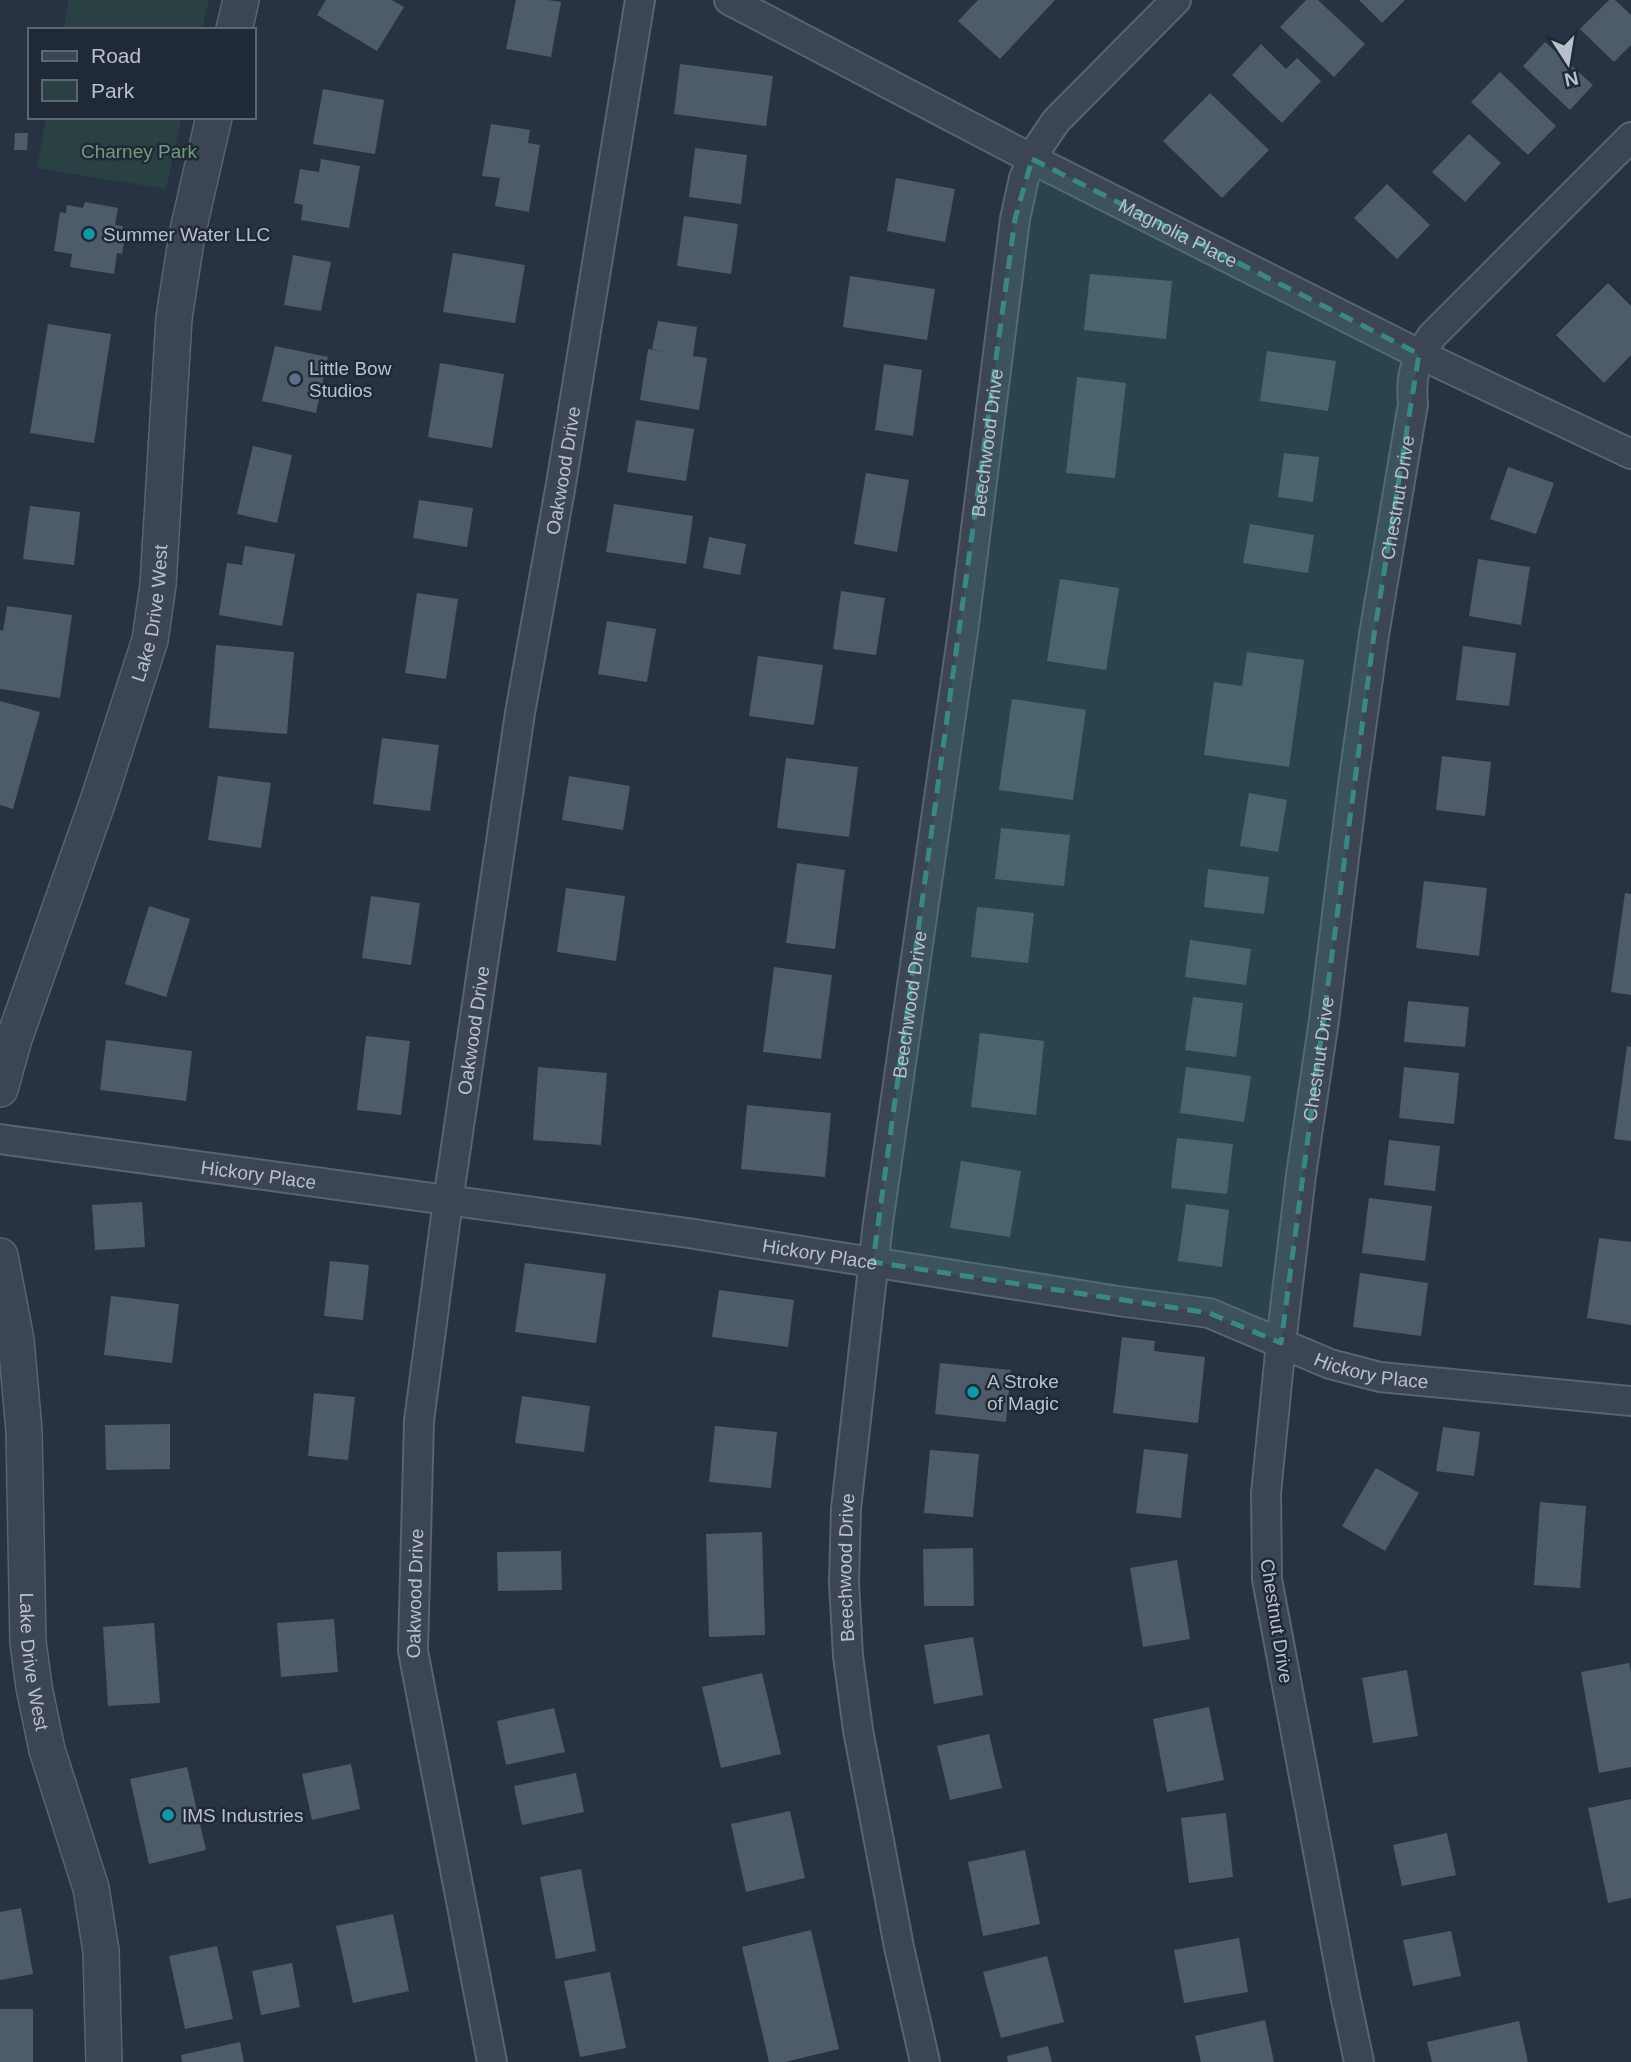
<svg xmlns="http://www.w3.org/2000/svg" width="1631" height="2062" viewBox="0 0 1631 2062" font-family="Arial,sans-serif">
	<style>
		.green { fill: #294143 }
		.building { fill: #4e5b6a }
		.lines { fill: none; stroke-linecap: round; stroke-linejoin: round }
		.minor-casing { stroke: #5a636f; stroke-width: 32 }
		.tertiary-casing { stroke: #5a636f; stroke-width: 38 }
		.minor { stroke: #3c4552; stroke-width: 28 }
		.tertiary { stroke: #3c4552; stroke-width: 35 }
		.marked { fill: #3a8885; fill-opacity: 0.2; stroke: #3a8885; stroke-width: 5; stroke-dasharray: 14 9; stroke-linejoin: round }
		.culture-dot { fill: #0f9aa8; stroke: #202a37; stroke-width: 2.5 }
		.service-dot { fill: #5c6f8a; stroke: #202a37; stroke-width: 2.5 }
		.labels { text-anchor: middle; stroke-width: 5; stroke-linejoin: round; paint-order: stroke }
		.park-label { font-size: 19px; fill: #719c79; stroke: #202a37 }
		.street-label { font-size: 19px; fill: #b9c0cb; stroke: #202a37 }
		.poi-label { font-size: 19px; fill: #b9c0cb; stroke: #202a37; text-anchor: start }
	</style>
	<rect width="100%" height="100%" fill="#273342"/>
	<g class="green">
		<path d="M 69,0 L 209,0 L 202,30 L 63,30 Z"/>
		<path d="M 46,117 L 182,117 L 166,189 L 37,168 Z"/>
	</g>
	<g class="building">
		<path d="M 326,0 L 392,0 L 404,7 L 377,51 L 317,15 Z"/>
		<path d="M 516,0 L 548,0 L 561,2 L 551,57 L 506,49 Z"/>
		<path d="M 978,0 L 1055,0 L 1000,59 L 958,21 Z"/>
		<path d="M 1306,0 L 1318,0 L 1365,44 L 1334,77 L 1280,27 Z"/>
		<path d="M 1359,0 L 1405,0 L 1382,23 Z"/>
		<path d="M 1609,0 L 1615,0 L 1631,15 L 1631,45 L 1614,62 L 1580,29 Z"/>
		<path d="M 1545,42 L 1593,85 L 1570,110 L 1523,66 Z"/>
		<path d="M 1261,44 L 1286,69 L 1297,58 L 1321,81 L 1282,123 L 1232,75 Z"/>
		<path d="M 680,64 L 773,76 L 766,126 L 674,114 Z"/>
		<path d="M 1500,72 L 1556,126 L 1528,155 L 1471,102 Z"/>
		<path d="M 323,89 L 384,100 L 375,154 L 313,144 Z"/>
		<path d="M 1210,93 L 1269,150 L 1222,198 L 1163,141 Z"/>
		<path d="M 491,124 L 530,130 L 528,143 L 540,145 L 529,212 L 495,206 L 500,178 L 482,176 Z"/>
		<path d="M 15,133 L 28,133 L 27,150 L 14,150 Z"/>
		<path d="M 1469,134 L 1501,163 L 1465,202 L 1432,172 Z"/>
		<path d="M 695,148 L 747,155 L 741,204 L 689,197 Z"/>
		<path d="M 321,159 L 360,166 L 349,228 L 301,220 L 303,205 L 294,203 L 300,169 L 319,172 Z"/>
		<path d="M 896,178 L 955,189 L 945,242 L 887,231 Z"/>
		<path d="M 1387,184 L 1430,225 L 1397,259 L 1354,218 Z"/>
		<path d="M 85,202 L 118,208 L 115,225 L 123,226 L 120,242 L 124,242 L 122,254 L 117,253 L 114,274 L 70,267 L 72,254 L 54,251 L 60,212 L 66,213 L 67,205 L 83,208 Z"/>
		<path d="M 684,216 L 738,224 L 731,274 L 677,266 Z"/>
		<path d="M 453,253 L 525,265 L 515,323 L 443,312 Z"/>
		<path d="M 293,255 L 331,262 L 321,311 L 284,305 Z"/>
		<path d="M 1090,274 L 1172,281 L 1166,339 L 1084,330 Z"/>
		<path d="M 850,276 L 935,289 L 927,340 L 843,327 Z"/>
		<path d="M 1608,283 L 1631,306 L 1631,355 L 1604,383 L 1556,335 Z"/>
		<path d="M 658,321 L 697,327 L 693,356 L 707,358 L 699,410 L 640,400 L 648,349 L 665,352 L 652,349 Z"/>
		<path d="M 48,324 L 111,334 L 94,443 L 30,433 Z"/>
		<path d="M 275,346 L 328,357 L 316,413 L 262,401 Z"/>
		<path d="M 1267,351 L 1336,361 L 1328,411 L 1260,401 Z"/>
		<path d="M 440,363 L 504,374 L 492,448 L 428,437 Z"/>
		<path d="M 884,364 L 922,370 L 913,436 L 875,430 Z"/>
		<path d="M 1077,377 L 1126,383 L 1115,478 L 1066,473 Z"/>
		<path d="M 636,420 L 694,429 L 686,481 L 627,472 Z"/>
		<path d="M 253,446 L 292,455 L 277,523 L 237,514 Z"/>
		<path d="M 1284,453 L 1319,457 L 1313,502 L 1278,497 Z"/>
		<path d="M 1508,467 L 1554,483 L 1536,534 L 1490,519 Z"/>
		<path d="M 866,473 L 909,480 L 897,552 L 854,544 Z"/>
		<path d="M 419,500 L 473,508 L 467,547 L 413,538 Z"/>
		<path d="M 614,504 L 693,516 L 686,564 L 606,552 Z"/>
		<path d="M 30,506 L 80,512 L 74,565 L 23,559 Z"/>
		<path d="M 1250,524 L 1314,535 L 1308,573 L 1243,563 Z"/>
		<path d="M 709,537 L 746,544 L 740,575 L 703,568 Z"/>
		<path d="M 245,546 L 295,554 L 282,626 L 219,615 L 227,563 L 242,565 Z"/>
		<path d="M 1478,559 L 1530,567 L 1521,625 L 1469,616 Z"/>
		<path d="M 1060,579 L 1119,588 L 1106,670 L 1047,661 Z"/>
		<path d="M 841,591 L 885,598 L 876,655 L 833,649 Z"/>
		<path d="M 417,593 L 458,599 L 446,679 L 405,673 Z"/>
		<path d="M 7,606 L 72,615 L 60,698 L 0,689 L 0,630 L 3,631 Z"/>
		<path d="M 607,621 L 656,629 L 647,682 L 598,674 Z"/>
		<path d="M 216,645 L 294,652 L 287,734 L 209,728 Z"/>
		<path d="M 1463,646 L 1516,653 L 1509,706 L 1456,700 Z"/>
		<path d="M 1247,652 L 1304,660 L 1289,767 L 1204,755 L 1214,682 L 1242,686 Z"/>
		<path d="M 758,656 L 823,665 L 814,725 L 749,716 Z"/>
		<path d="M 1012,699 L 1086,710 L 1073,800 L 999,790 Z"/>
		<path d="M 0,701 L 40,712 L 13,809 L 0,805 Z"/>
		<path d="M 382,738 L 439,745 L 430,811 L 373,804 Z"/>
		<path d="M 1442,756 L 1491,762 L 1485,816 L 1436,810 Z"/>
		<path d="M 786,758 L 858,767 L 849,837 L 777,828 Z"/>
		<path d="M 218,776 L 271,783 L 261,848 L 208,840 Z"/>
		<path d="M 569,776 L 630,786 L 623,830 L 562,820 Z"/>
		<path d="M 1249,793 L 1287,800 L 1278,852 L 1240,846 Z"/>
		<path d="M 1001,828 L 1070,835 L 1064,886 L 995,879 Z"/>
		<path d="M 797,863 L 845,870 L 835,949 L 786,943 Z"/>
		<path d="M 1208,869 L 1269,877 L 1264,914 L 1204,907 Z"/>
		<path d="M 1424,881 L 1487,888 L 1479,956 L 1416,948 Z"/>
		<path d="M 566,888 L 625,896 L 616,961 L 557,952 Z"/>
		<path d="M 1625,893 L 1631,894 L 1631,995 L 1611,992 Z"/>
		<path d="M 371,896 L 420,903 L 411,965 L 362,958 Z"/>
		<path d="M 149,906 L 190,919 L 166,997 L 125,984 Z"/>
		<path d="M 977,907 L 1034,913 L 1028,963 L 971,957 Z"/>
		<path d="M 1190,940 L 1251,949 L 1246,985 L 1185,977 Z"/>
		<path d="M 774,967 L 832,975 L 821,1059 L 763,1052 Z"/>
		<path d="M 1193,997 L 1243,1003 L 1236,1057 L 1185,1050 Z"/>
		<path d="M 1408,1001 L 1469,1007 L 1465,1047 L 1404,1042 Z"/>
		<path d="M 980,1033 L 1044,1041 L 1036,1115 L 971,1107 Z"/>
		<path d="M 366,1036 L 410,1041 L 401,1115 L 357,1110 Z"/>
		<path d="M 106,1040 L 192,1051 L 186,1101 L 100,1090 Z"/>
		<path d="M 1627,1046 L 1631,1047 L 1631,1141 L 1614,1139 Z"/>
		<path d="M 538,1067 L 607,1073 L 601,1145 L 533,1140 Z"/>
		<path d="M 1186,1067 L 1251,1076 L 1244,1122 L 1180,1113 Z"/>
		<path d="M 1404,1067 L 1459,1073 L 1454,1124 L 1399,1118 Z"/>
		<path d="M 747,1105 L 831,1113 L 825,1177 L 741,1169 Z"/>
		<path d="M 1177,1138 L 1233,1144 L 1227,1194 L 1171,1188 Z"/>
		<path d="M 1389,1140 L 1440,1146 L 1435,1191 L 1384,1185 Z"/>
		<path d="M 961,1161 L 1021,1171 L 1010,1237 L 950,1228 Z"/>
		<path d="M 1369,1198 L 1432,1206 L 1425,1261 L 1362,1253 Z"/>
		<path d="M 142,1202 L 145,1247 L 95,1250 L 92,1205 Z"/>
		<path d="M 1186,1204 L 1229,1210 L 1222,1267 L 1178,1261 Z"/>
		<path d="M 1599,1238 L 1631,1242 L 1631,1325 L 1587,1318 Z"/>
		<path d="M 330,1261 L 369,1265 L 363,1320 L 324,1316 Z"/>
		<path d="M 525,1263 L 606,1274 L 596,1343 L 515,1332 Z"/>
		<path d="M 1360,1273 L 1428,1283 L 1421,1336 L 1353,1327 Z"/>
		<path d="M 719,1290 L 794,1300 L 788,1347 L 712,1337 Z"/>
		<path d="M 111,1296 L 179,1304 L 172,1363 L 104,1355 Z"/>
		<path d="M 1122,1337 L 1155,1341 L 1154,1351 L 1205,1357 L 1198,1423 L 1113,1413 Z"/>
		<path d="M 940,1363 L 1011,1370 L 1006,1422 L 935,1414 Z"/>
		<path d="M 314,1393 L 355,1397 L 348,1460 L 308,1456 Z"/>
		<path d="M 522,1396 L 590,1406 L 584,1452 L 515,1443 Z"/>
		<path d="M 170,1424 L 170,1469 L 106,1470 L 105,1425 Z"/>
		<path d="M 715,1426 L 777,1432 L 771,1488 L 709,1482 Z"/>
		<path d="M 1443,1427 L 1480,1432 L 1474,1476 L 1436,1471 Z"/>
		<path d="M 1144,1449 L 1188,1454 L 1181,1518 L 1136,1513 Z"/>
		<path d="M 930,1450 L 979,1454 L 973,1517 L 924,1513 Z"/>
		<path d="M 1376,1468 L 1419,1493 L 1385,1551 L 1342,1526 Z"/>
		<path d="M 1540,1502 L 1586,1506 L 1580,1588 L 1534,1585 Z"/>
		<path d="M 762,1532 L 765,1635 L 709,1637 L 706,1534 Z"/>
		<path d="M 973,1548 L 974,1606 L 924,1606 L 923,1549 Z"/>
		<path d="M 561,1551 L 562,1590 L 498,1591 L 497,1552 Z"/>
		<path d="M 1177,1560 L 1190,1639 L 1143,1647 L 1130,1568 Z"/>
		<path d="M 334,1619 L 338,1672 L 281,1677 L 277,1623 Z"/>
		<path d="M 154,1623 L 160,1703 L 108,1706 L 103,1627 Z"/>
		<path d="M 973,1637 L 983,1695 L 934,1704 L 924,1645 Z"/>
		<path d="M 1629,1663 L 1631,1672 L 1631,1767 L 1599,1773 L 1581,1672 Z"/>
		<path d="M 1407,1670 L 1418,1736 L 1373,1743 L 1362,1678 Z"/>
		<path d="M 762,1673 L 781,1754 L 721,1768 L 702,1687 Z"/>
		<path d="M 1209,1707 L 1224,1780 L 1167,1792 L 1153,1719 Z"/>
		<path d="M 554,1708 L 565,1752 L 506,1765 L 497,1721 Z"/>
		<path d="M 989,1734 L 1002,1788 L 950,1800 L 937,1746 Z"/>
		<path d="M 351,1764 L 360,1809 L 312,1820 L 302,1774 Z"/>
		<path d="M 187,1767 L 206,1850 L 149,1864 L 130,1779 Z"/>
		<path d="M 576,1773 L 584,1812 L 522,1825 L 514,1786 Z"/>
		<path d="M 1631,1799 L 1631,1898 L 1608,1903 L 1588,1808 Z"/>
		<path d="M 790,1811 L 805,1878 L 746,1892 L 731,1824 Z"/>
		<path d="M 1226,1813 L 1233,1877 L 1189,1883 L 1181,1818 Z"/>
		<path d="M 1447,1833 L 1456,1875 L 1402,1886 L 1393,1845 Z"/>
		<path d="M 1025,1850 L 1040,1924 L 983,1936 L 968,1862 Z"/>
		<path d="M 581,1869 L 596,1951 L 556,1959 L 540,1877 Z"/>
		<path d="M 21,1908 L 33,1974 L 0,1980 L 0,1912 Z"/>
		<path d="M 393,1914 L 409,1991 L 353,2003 L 336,1926 Z"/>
		<path d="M 811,1930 L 839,2049 L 785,2062 L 769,2062 L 742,1947 Z"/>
		<path d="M 1451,1931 L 1461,1976 L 1413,1986 L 1403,1940 Z"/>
		<path d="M 1239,1938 L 1248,1992 L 1184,2003 L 1174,1950 Z"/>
		<path d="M 217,1946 L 233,2019 L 185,2029 L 169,1956 Z"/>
		<path d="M 1047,1956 L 1064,2022 L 1001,2038 L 983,1972 Z"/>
		<path d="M 292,1963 L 300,2007 L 261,2015 L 252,1971 Z"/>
		<path d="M 610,1972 L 626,2048 L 580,2057 L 564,1981 Z"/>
		<rect x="0" y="2009" width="33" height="53"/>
		<path d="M 1265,2020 L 1274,2062 L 1201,2062 L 1195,2036 Z"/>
		<path d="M 1519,2021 L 1528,2062 L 1432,2062 L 1427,2042 Z"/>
		<path d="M 240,2042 L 244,2062 L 182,2062 L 181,2055 Z"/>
		<path d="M 1048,2046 L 1052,2062 L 1008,2062 L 1007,2056 Z"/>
	</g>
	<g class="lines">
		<defs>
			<g id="minor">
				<path id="s1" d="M 729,0 L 1032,159 L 1419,354 L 1631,454"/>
				<path id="s2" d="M 0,1139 L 688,1233 L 1118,1301 L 1209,1313 L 1330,1364 L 1380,1377 L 1631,1401"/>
				<path id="s3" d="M 492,2062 L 413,1651 L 419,1421 L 448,1201 L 520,713 L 561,484 L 640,0"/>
				<path id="s4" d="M 925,2062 L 899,1947 L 858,1730 L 848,1656 L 844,1582 L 846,1509 L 878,1223 L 964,624 L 1015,219 L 1024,178 L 1037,149 L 1056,121 L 1176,0"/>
				<path id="s5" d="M 1359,2062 L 1345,1995 L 1267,1579 L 1266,1493 L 1281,1343 L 1301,1175 L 1324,1020 L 1353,785 L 1374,635 L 1413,404 C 1410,375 1416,359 1432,336 L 1631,137"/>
			</g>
			<g id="tertiary">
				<path d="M 234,30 L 241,0"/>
				<path id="s6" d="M 0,1089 L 14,1039 L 99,798 L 150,640 L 158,585 L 174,318 L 187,235 L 214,117"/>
				<path id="s7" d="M 0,1256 L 16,1340 L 24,1431 L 28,1642 L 34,1687 L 47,1750 L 91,1888 L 101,1951 L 104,2062"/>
			</g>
		</defs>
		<use href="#minor" class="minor-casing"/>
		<use href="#tertiary" class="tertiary-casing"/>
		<use href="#minor" class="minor"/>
		<use href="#tertiary" class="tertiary"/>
	</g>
	<path class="marked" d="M 1032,159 L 1419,354 L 1374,635 L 1281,1343 L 1209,1313 L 873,1262 L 1015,219 Z"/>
	<g class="culture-dot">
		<circle cx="89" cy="234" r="7"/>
		<circle cx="973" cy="1392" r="7"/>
		<circle cx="168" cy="1815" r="7"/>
	</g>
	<circle class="service-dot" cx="295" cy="379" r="7"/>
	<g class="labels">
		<g class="park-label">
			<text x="139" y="158">Charney Park</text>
		</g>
		<g class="street-label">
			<text dy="7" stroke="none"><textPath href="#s1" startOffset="506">Magnolia Place</textPath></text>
			<text dy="7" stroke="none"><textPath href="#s4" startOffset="1636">Beechwood Drive</textPath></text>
			<text dy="7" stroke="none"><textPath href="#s3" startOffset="1610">Oakwood Drive</textPath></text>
			<text dy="7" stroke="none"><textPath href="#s5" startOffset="1582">Chestnut Drive</textPath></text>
			<text dy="7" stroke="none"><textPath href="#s6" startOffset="500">Lake Drive West</textPath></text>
			<text dy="7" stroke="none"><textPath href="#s4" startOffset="1069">Beechwood Drive</textPath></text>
			<text dy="7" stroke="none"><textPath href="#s3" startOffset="1043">Oakwood Drive</textPath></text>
			<text dy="7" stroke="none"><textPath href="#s5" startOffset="1015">Chestnut Drive</textPath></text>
			<text dy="7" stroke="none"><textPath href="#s2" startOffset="261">Hickory Place</textPath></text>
			<text dy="7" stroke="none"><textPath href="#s2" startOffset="828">Hickory Place</textPath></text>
			<text dy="7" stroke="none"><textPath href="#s2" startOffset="1395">Hickory Place</textPath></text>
			<text dy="7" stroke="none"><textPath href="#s4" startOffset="502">Beechwood Drive</textPath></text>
			<text dy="7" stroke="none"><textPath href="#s3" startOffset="476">Oakwood Drive</textPath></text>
			<text transform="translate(1277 1621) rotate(81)" y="7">Chestnut Drive</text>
			<text dy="7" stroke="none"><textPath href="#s7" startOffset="408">Lake Drive West</textPath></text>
		</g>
		<g class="poi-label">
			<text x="103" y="241">Summer Water LLC</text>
			<text x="309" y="375">Little Bow<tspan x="309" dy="22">Studios</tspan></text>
			<text x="987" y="1388">A Stroke<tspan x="987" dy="22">of Magic</tspan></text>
			<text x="182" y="1822">IMS Industries</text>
		</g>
	</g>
	<rect x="28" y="28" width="228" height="91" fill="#202a37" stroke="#5d6672" stroke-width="2"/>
	<rect x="42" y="51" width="35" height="10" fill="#3c4552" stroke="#5d6672" stroke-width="2"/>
	<text x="91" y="63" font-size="21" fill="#b9c0cb">Road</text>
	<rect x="42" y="80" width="35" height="21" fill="#294143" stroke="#5d6672" stroke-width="2"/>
	<text x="91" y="98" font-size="21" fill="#b9c0cb">Park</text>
	<g transform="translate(1568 63) rotate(168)" stroke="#202a37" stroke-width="5" paint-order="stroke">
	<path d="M0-5L12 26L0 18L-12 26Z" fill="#b9c0cb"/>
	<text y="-10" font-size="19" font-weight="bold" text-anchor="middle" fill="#b9c0cb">N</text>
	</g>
</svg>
